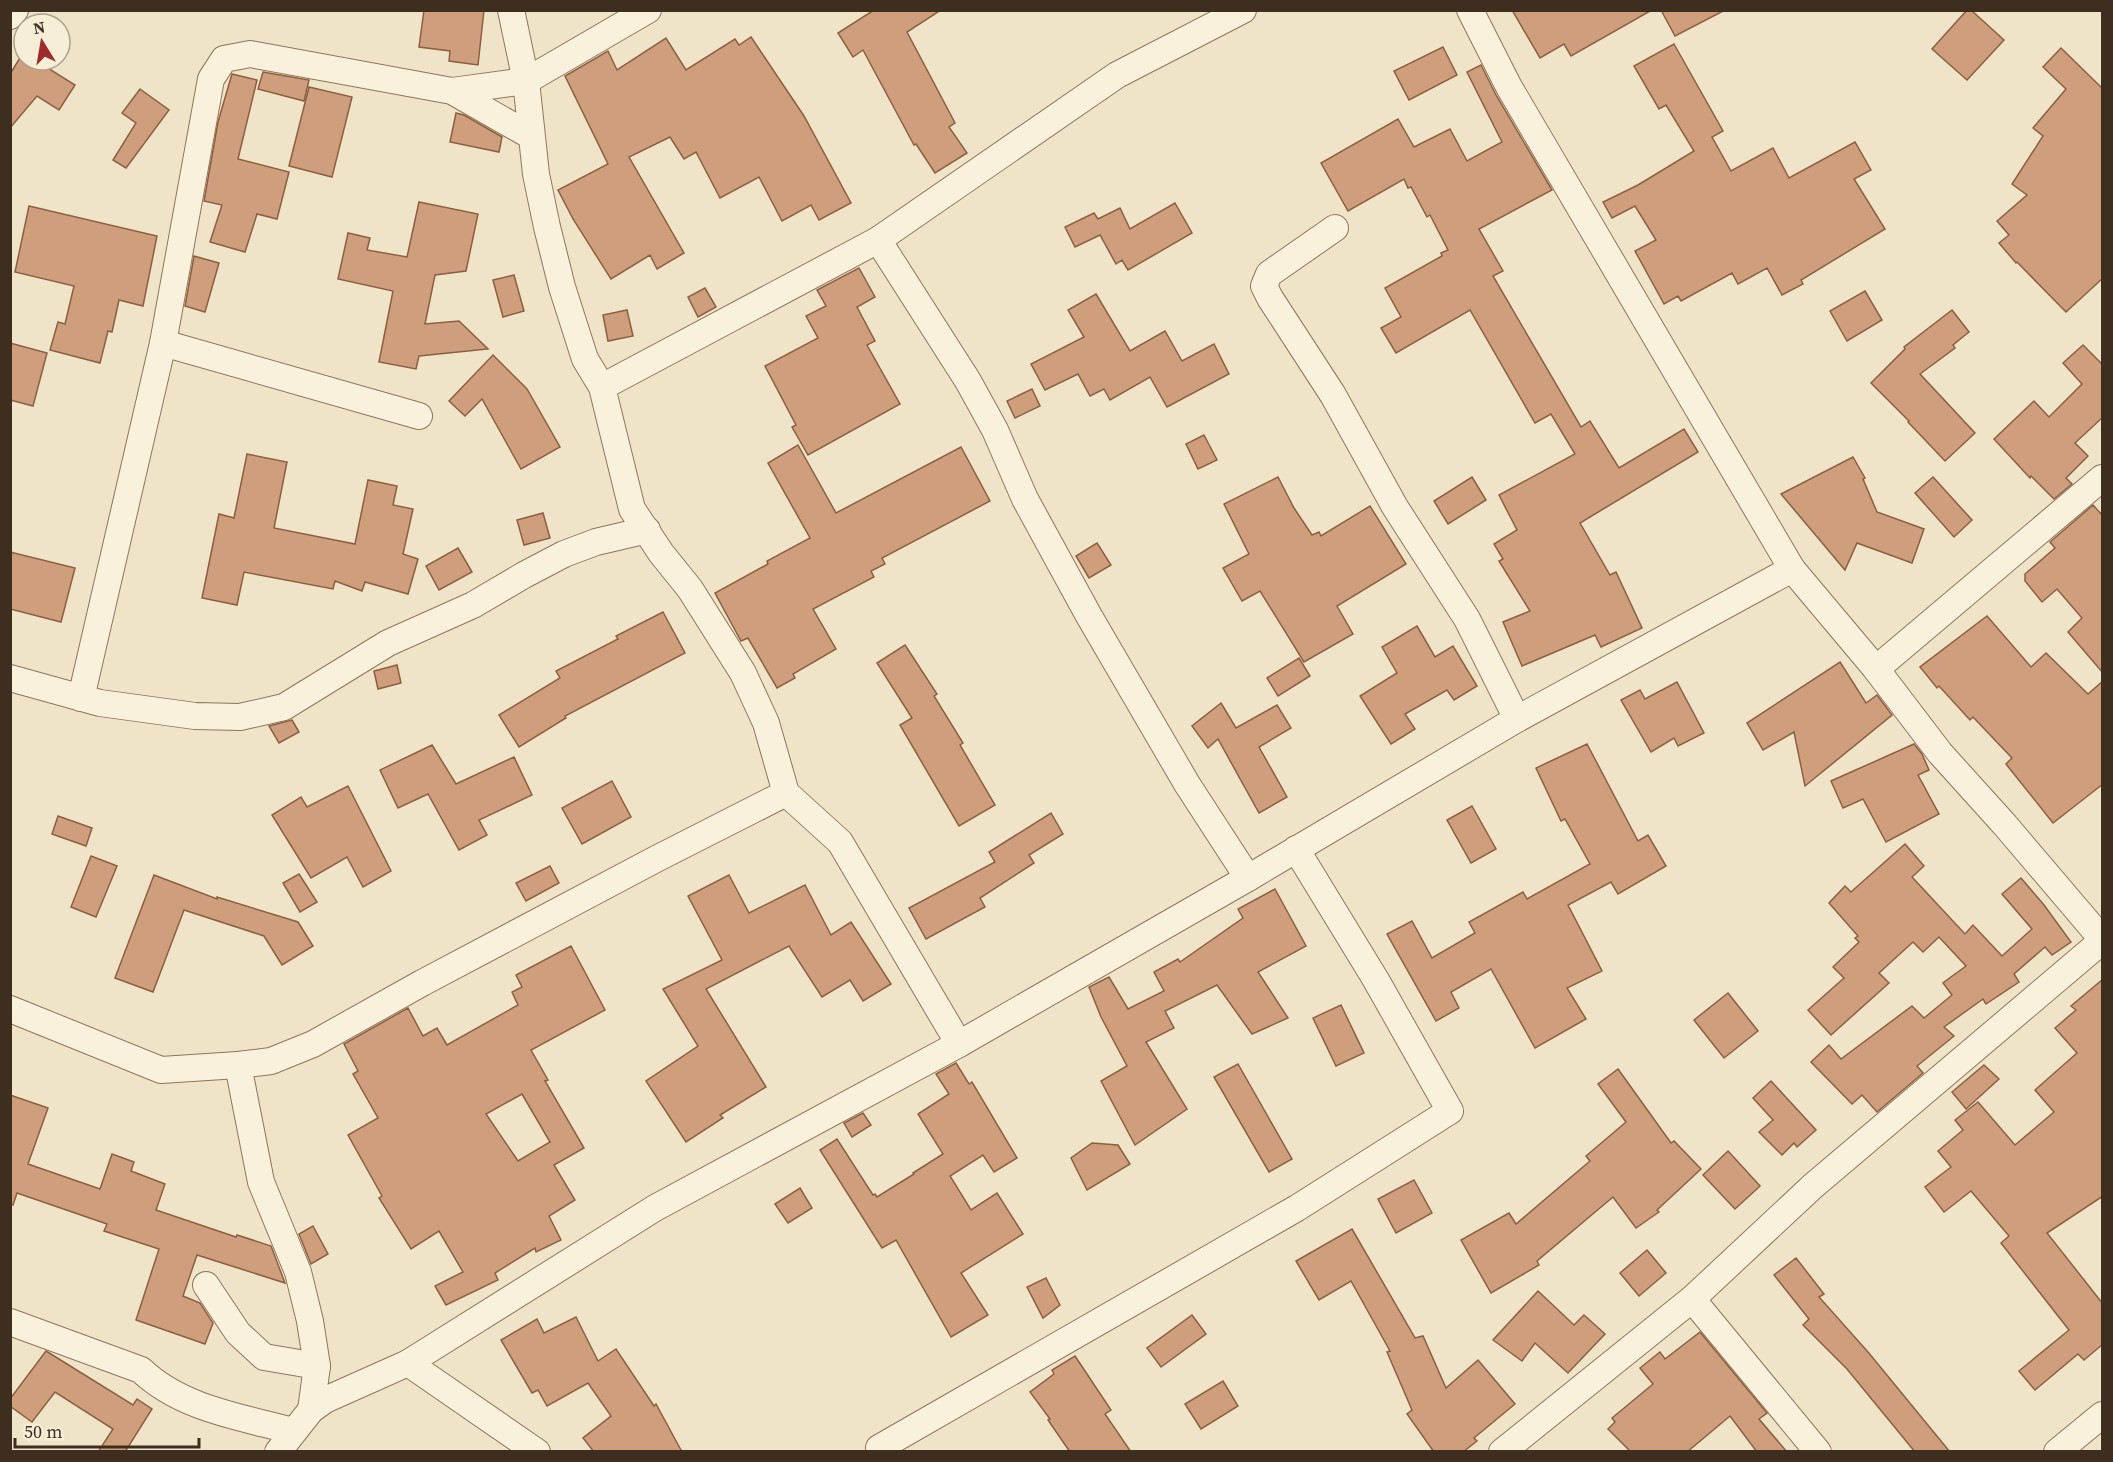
<svg xmlns="http://www.w3.org/2000/svg" width="2113" height="1462" viewBox="0 0 2113 1462" font-family="'Source Serif 4',serif">
	<style>
		.building { fill: #cf9f7d; stroke: #8d5f41; stroke-width: 1.5; fill-rule: evenodd }
		.lines { fill: none; stroke-linecap: round; stroke-linejoin: round }
		.minor-casing { stroke: #8d765c; stroke-width: 28 }
		.minor { stroke: #faf1dc; stroke-width: 26 }
	</style>
	<rect width="100%" height="100%" fill="#f0e4c8"/>
	<g class="building">
		<path d="M 424,10 L 484,10 L 478,65 L 449,61 L 450,51 L 419,47 Z"/>
		<path d="M 874,10 L 941,10 L 907,32 L 955,123 L 949,127 L 967,153 L 935,173 L 916,144 L 914,145 L 863,50 L 853,57 L 838,33 Z"/>
		<path d="M 1512,10 L 1652,10 L 1571,56 L 1564,44 L 1540,58 Z"/>
		<path d="M 1661,10 L 1725,10 L 1675,36 Z"/>
		<path d="M 1967,10 L 1971,10 L 2004,40 L 1967,80 L 1932,49 Z"/>
		<path d="M 751,37 L 804,116 L 851,203 L 819,220 L 811,205 L 782,221 L 759,177 L 720,198 L 696,152 L 684,159 L 670,137 L 629,157 L 684,253 L 657,269 L 650,255 L 611,279 L 573,219 L 558,190 L 608,164 L 565,76 L 608,51 L 617,70 L 666,38 L 686,70 L 735,39 L 739,45 Z"/>
		<path d="M 1674,44 L 1723,131 L 1712,137 L 1731,171 L 1773,148 L 1789,178 L 1855,142 L 1871,170 L 1854,179 L 1885,229 L 1801,280 L 1803,284 L 1782,295 L 1767,268 L 1738,284 L 1732,273 L 1681,301 L 1678,296 L 1664,304 L 1635,251 L 1656,240 L 1635,206 L 1612,218 L 1603,202 L 1638,185 L 1694,151 L 1666,105 L 1659,109 L 1634,66 Z"/>
		<path d="M 1443,47 L 1457,75 L 1409,100 L 1394,71 Z"/>
		<path d="M 2061,48 L 2103,89 L 2103,278 L 2066,312 L 2017,262 L 2016,263 L 1999,243 L 2009,235 L 1997,221 L 2027,195 L 2012,184 L 2043,136 L 2033,128 L 2066,89 L 2043,67 Z"/>
		<path d="M 23,53 L 24,60 L 35,60 L 75,85 L 59,110 L 37,96 L 10,128 L 10,74 Z"/>
		<path d="M 1481,65 L 1496,95 L 1552,190 L 1479,229 L 1503,271 L 1493,276 L 1581,427 L 1590,421 L 1619,468 L 1684,429 L 1698,452 L 1580,523 L 1610,575 L 1616,572 L 1642,628 L 1601,647 L 1595,635 L 1522,666 L 1503,622 L 1530,611 L 1499,561 L 1503,559 L 1494,544 L 1517,530 L 1499,495 L 1575,454 L 1551,414 L 1535,423 L 1470,310 L 1396,353 L 1381,328 L 1401,317 L 1385,288 L 1442,256 L 1441,253 L 1448,250 L 1430,215 L 1427,217 L 1411,187 L 1408,188 L 1404,179 L 1348,211 L 1321,163 L 1398,119 L 1414,147 L 1450,129 L 1467,161 L 1502,142 L 1467,72 Z"/>
		<path d="M 263,72 L 309,80 L 304,101 L 258,89 Z"/>
		<path d="M 232,74 L 257,80 L 238,159 L 289,172 L 277,219 L 257,214 L 245,252 L 210,242 L 222,205 L 204,201 L 218,122 Z"/>
		<path d="M 309,87 L 352,97 L 332,177 L 289,166 Z"/>
		<path d="M 140,89 L 169,110 L 126,168 L 113,160 L 136,123 L 122,113 Z"/>
		<path d="M 456,113 L 464,115 L 502,137 L 499,152 L 450,142 Z"/>
		<path d="M 419,202 L 478,214 L 466,271 L 435,275 L 425,324 L 459,321 L 488,349 L 419,356 L 416,369 L 379,362 L 393,291 L 338,279 L 348,233 L 370,238 L 367,250 L 407,257 Z"/>
		<path d="M 1175,203 L 1192,233 L 1128,270 L 1122,260 L 1116,264 L 1100,235 L 1075,247 L 1065,227 L 1094,213 L 1098,219 L 1120,208 L 1130,229 Z"/>
		<path d="M 29,206 L 157,236 L 143,306 L 119,300 L 112,332 L 108,331 L 100,363 L 50,350 L 58,322 L 65,324 L 74,286 L 15,272 Z"/>
		<path d="M 194,256 L 219,263 L 205,312 L 185,306 Z"/>
		<path d="M 859,268 L 875,297 L 857,307 L 875,341 L 867,345 L 900,404 L 808,455 L 792,427 L 796,425 L 765,366 L 818,338 L 806,316 L 826,306 L 817,290 Z"/>
		<path d="M 514,275 L 524,311 L 503,317 L 493,280 Z"/>
		<path d="M 705,288 L 716,307 L 698,317 L 688,297 Z"/>
		<path d="M 1865,291 L 1882,320 L 1847,341 L 1830,311 Z"/>
		<path d="M 1096,294 L 1130,351 L 1165,331 L 1182,361 L 1214,344 L 1229,374 L 1167,407 L 1150,377 L 1110,400 L 1104,389 L 1090,396 L 1078,374 L 1045,390 L 1031,364 L 1084,337 L 1068,310 Z"/>
		<path d="M 627,310 L 633,336 L 608,341 L 603,315 Z"/>
		<path d="M 1952,310 L 1969,332 L 1953,345 L 1955,348 L 1920,374 L 1975,433 L 1945,461 L 1908,422 L 1909,421 L 1871,383 L 1905,349 L 1904,347 Z"/>
		<path d="M 10,343 L 47,353 L 33,406 L 10,400 Z"/>
		<path d="M 2083,345 L 2103,365 L 2103,417 L 2075,443 L 2088,456 L 2066,478 L 2072,484 L 2054,499 L 2031,476 L 2030,478 L 1994,439 L 2034,401 L 2049,417 L 2082,384 L 2063,363 Z"/>
		<path d="M 493,355 L 527,389 L 560,447 L 521,469 L 482,399 L 465,416 L 449,401 Z"/>
		<path d="M 1032,389 L 1040,406 L 1015,418 L 1007,401 Z"/>
		<path d="M 1204,435 L 1217,460 L 1198,469 L 1186,444 Z"/>
		<path d="M 798,445 L 836,513 L 961,447 L 990,501 L 882,558 L 885,564 L 871,571 L 874,577 L 813,609 L 836,649 L 793,674 L 795,678 L 777,688 L 748,638 L 741,641 L 715,593 L 768,564 L 767,561 L 810,538 L 768,463 Z"/>
		<path d="M 247,454 L 287,462 L 274,528 L 355,544 L 368,480 L 397,486 L 393,505 L 413,509 L 403,554 L 418,559 L 408,594 L 365,582 L 362,591 L 335,581 L 333,589 L 244,572 L 237,605 L 202,598 L 219,514 L 234,518 Z"/>
		<path d="M 1853,457 L 1865,478 L 1863,479 L 1877,512 L 1924,529 L 1912,563 L 1857,543 L 1845,570 L 1781,494 Z"/>
		<path d="M 1278,477 L 1294,508 L 1312,535 L 1319,532 L 1321,536 L 1370,506 L 1406,564 L 1337,606 L 1353,634 L 1304,662 L 1260,591 L 1242,601 L 1223,568 L 1249,554 L 1224,504 Z"/>
		<path d="M 1472,477 L 1486,500 L 1448,524 L 1434,501 Z"/>
		<path d="M 1933,477 L 1972,520 L 1954,537 L 1915,493 Z"/>
		<path d="M 2093,505 L 2103,516 L 2103,673 L 2068,632 L 2082,618 L 2057,589 L 2042,602 L 2025,581 L 2025,574 L 2055,548 L 2050,542 Z"/>
		<path d="M 543,513 L 550,538 L 524,545 L 517,520 Z"/>
		<path d="M 1097,543 L 1111,565 L 1089,578 L 1076,556 Z"/>
		<path d="M 458,548 L 472,572 L 439,590 L 426,566 Z"/>
		<path d="M 10,552 L 75,568 L 61,622 L 10,609 Z"/>
		<path d="M 663,612 L 685,653 L 565,716 L 566,718 L 519,747 L 499,715 L 560,678 L 556,671 L 618,639 L 616,636 Z"/>
		<path d="M 1987,616 L 2031,667 L 2046,653 L 2088,694 L 2103,681 L 2103,784 L 2053,823 L 2006,764 L 2012,758 L 1973,717 L 1970,720 L 1939,686 L 1937,688 L 1920,667 Z"/>
		<path d="M 1417,626 L 1435,657 L 1453,646 L 1477,686 L 1454,700 L 1447,690 L 1405,714 L 1415,729 L 1391,744 L 1360,696 L 1397,673 L 1382,647 Z"/>
		<path d="M 905,645 L 937,694 L 934,696 L 963,743 L 960,745 L 995,805 L 959,826 L 900,725 L 912,718 L 877,663 Z"/>
		<path d="M 1299,658 L 1310,676 L 1278,696 L 1267,678 Z"/>
		<path d="M 1840,662 L 1866,703 L 1877,695 L 1892,715 L 1805,786 L 1794,732 L 1763,750 L 1747,723 Z"/>
		<path d="M 397,665 L 401,683 L 378,689 L 374,671 Z"/>
		<path d="M 1677,682 L 1704,733 L 1678,746 L 1674,738 L 1651,752 L 1621,700 L 1640,690 L 1645,699 Z"/>
		<path d="M 1221,703 L 1236,728 L 1277,705 L 1291,728 L 1259,747 L 1287,797 L 1259,813 L 1218,739 L 1208,748 L 1192,726 Z"/>
		<path d="M 292,720 L 299,732 L 279,743 L 269,726 Z"/>
		<path d="M 1587,744 L 1638,841 L 1648,835 L 1666,866 L 1618,894 L 1611,882 L 1568,905 L 1602,971 L 1567,988 L 1586,1019 L 1535,1048 L 1491,969 L 1451,992 L 1459,1008 L 1436,1021 L 1387,934 L 1412,921 L 1432,958 L 1475,933 L 1469,922 L 1523,892 L 1527,899 L 1590,864 L 1565,819 L 1561,821 L 1536,768 Z"/>
		<path d="M 1914,744 L 1922,754 L 1929,770 L 1918,775 L 1939,814 L 1886,842 L 1863,799 L 1843,808 L 1831,781 Z"/>
		<path d="M 432,745 L 456,784 L 514,757 L 532,795 L 479,820 L 487,835 L 459,850 L 428,794 L 398,808 L 380,770 Z"/>
		<path d="M 612,781 L 631,817 L 582,844 L 562,808 Z"/>
		<path d="M 348,786 L 391,871 L 363,887 L 347,857 L 311,878 L 272,815 L 301,797 L 307,807 Z"/>
		<path d="M 1472,806 L 1496,849 L 1471,863 L 1447,820 Z"/>
		<path d="M 1051,813 L 1063,834 L 1029,855 L 1034,863 L 980,898 L 985,907 L 926,939 L 909,908 L 995,862 L 989,852 Z"/>
		<path d="M 58,816 L 92,828 L 86,846 L 52,834 Z"/>
		<path d="M 1905,844 L 1924,866 L 1912,877 L 1965,934 L 1973,925 L 2002,956 L 2032,929 L 2002,894 L 2021,878 L 2044,905 L 2071,942 L 2052,955 L 2045,947 L 2014,974 L 2019,982 L 1986,1004 L 1983,999 L 1944,1027 L 1954,1036 L 1917,1066 L 1923,1073 L 1877,1112 L 1862,1095 L 1852,1104 L 1811,1062 L 1829,1045 L 1841,1059 L 1912,1006 L 1924,1018 L 1952,995 L 1943,983 L 1966,966 L 1939,937 L 1923,952 L 1913,942 L 1879,973 L 1889,983 L 1831,1035 L 1808,1010 L 1844,978 L 1833,967 L 1859,942 L 1855,938 L 1858,936 L 1829,903 L 1845,886 L 1851,892 Z"/>
		<path d="M 91,856 L 117,866 L 96,917 L 71,907 Z"/>
		<path d="M 550,866 L 559,883 L 526,901 L 516,883 Z"/>
		<path d="M 299,874 L 317,902 L 300,912 L 283,883 Z"/>
		<path d="M 154,875 L 217,899 L 217,897 L 298,922 L 313,946 L 282,965 L 264,936 L 184,910 L 153,992 L 115,978 Z"/>
		<path d="M 729,875 L 749,913 L 805,885 L 831,935 L 851,922 L 891,984 L 863,1001 L 850,980 L 822,997 L 789,946 L 706,989 L 766,1087 L 720,1115 L 723,1118 L 686,1142 L 646,1081 L 698,1046 L 663,989 L 722,960 L 688,896 Z"/>
		<path d="M 1275,889 L 1306,946 L 1258,972 L 1288,1018 L 1252,1034 L 1217,985 L 1165,1011 L 1174,1028 L 1146,1042 L 1187,1109 L 1135,1145 L 1101,1081 L 1127,1066 L 1101,1017 L 1089,987 L 1109,977 L 1128,1009 L 1164,991 L 1154,972 L 1178,959 L 1180,962 L 1243,918 L 1238,909 Z"/>
		<path d="M 571,946 L 605,1010 L 531,1050 L 548,1080 L 545,1081 L 584,1148 L 554,1165 L 575,1200 L 549,1216 L 561,1240 L 536,1252 L 535,1248 L 495,1273 L 498,1280 L 446,1305 L 435,1286 L 463,1272 L 439,1231 L 411,1249 L 379,1198 L 382,1196 L 348,1135 L 378,1118 L 353,1074 L 358,1071 L 344,1044 L 408,1008 L 423,1036 L 437,1028 L 447,1045 L 518,1005 L 512,992 L 522,987 L 516,975 ZM 522,1094 L 550,1142 L 518,1161 L 486,1114 Z"/>
		<path d="M 2103,979 L 2103,1196 L 2047,1233 L 2103,1304 L 2103,1344 L 2084,1360 L 2078,1354 L 2035,1390 L 2019,1371 L 2069,1330 L 2001,1243 L 2009,1236 L 1971,1191 L 1944,1212 L 1925,1187 L 1951,1167 L 1938,1151 L 1963,1130 L 1955,1120 L 1978,1102 L 2015,1145 L 2054,1112 L 2035,1090 L 2077,1053 L 2055,1028 L 2076,1010 L 2071,1006 Z"/>
		<path d="M 1728,993 L 1758,1031 L 1724,1058 L 1694,1020 Z"/>
		<path d="M 1341,1005 L 1364,1053 L 1336,1066 L 1313,1018 Z"/>
		<path d="M 956,1063 L 969,1084 L 972,1082 L 1017,1158 L 994,1172 L 983,1155 L 950,1176 L 971,1210 L 997,1193 L 1023,1234 L 961,1273 L 988,1315 L 951,1337 L 896,1240 L 882,1248 L 820,1150 L 837,1139 L 873,1195 L 875,1194 L 877,1197 L 914,1174 L 913,1173 L 943,1154 L 918,1114 L 949,1094 L 936,1074 Z"/>
		<path d="M 1238,1064 L 1292,1159 L 1269,1172 L 1214,1077 Z"/>
		<path d="M 1984,1065 L 1999,1079 L 1966,1109 L 1952,1092 Z"/>
		<path d="M 1618,1069 L 1671,1143 L 1674,1141 L 1701,1169 L 1657,1210 L 1659,1212 L 1636,1228 L 1613,1197 L 1537,1261 L 1539,1265 L 1491,1293 L 1461,1240 L 1509,1213 L 1516,1224 L 1590,1161 L 1586,1156 L 1626,1122 L 1598,1084 Z"/>
		<path d="M 1771,1081 L 1816,1130 L 1797,1147 L 1794,1143 L 1782,1155 L 1759,1132 L 1773,1120 L 1753,1098 Z"/>
		<path d="M 10,1095 L 48,1108 L 28,1164 L 100,1189 L 112,1154 L 134,1162 L 131,1171 L 165,1184 L 156,1210 L 236,1237 L 237,1235 L 271,1246 L 285,1283 L 197,1255 L 183,1296 L 200,1303 L 213,1323 L 205,1344 L 136,1320 L 159,1249 L 104,1231 L 107,1224 L 17,1193 L 13,1205 L 10,1204 Z"/>
		<path d="M 863,1113 L 871,1125 L 852,1137 L 844,1123 Z"/>
		<path d="M 1092,1143 L 1118,1145 L 1130,1164 L 1087,1190 L 1071,1158 Z"/>
		<path d="M 1728,1151 L 1760,1186 L 1735,1209 L 1703,1175 Z"/>
		<path d="M 1414,1180 L 1432,1213 L 1396,1233 L 1378,1199 Z"/>
		<path d="M 800,1188 L 812,1208 L 788,1223 L 775,1204 Z"/>
		<path d="M 313,1226 L 328,1254 L 311,1264 L 299,1234 Z"/>
		<path d="M 1352,1229 L 1415,1338 L 1423,1336 L 1446,1388 L 1478,1360 L 1515,1404 L 1474,1438 L 1477,1441 L 1463,1452 L 1434,1452 L 1407,1414 L 1412,1410 L 1387,1352 L 1390,1351 L 1351,1281 L 1319,1300 L 1296,1261 Z"/>
		<path d="M 1647,1250 L 1666,1273 L 1639,1296 L 1620,1273 Z"/>
		<path d="M 1796,1258 L 1824,1294 L 1819,1297 L 1868,1352 L 1950,1452 L 1915,1452 L 1847,1369 L 1803,1325 L 1809,1319 L 1774,1275 Z"/>
		<path d="M 1046,1278 L 1060,1305 L 1043,1318 L 1027,1287 Z"/>
		<path d="M 1538,1291 L 1574,1325 L 1584,1315 L 1605,1334 L 1568,1373 L 1535,1343 L 1522,1361 L 1493,1340 Z"/>
		<path d="M 1192,1315 L 1206,1334 L 1161,1367 L 1147,1348 Z"/>
		<path d="M 576,1317 L 598,1361 L 616,1349 L 654,1406 L 656,1404 L 682,1452 L 594,1452 L 583,1438 L 611,1416 L 588,1383 L 547,1406 L 538,1390 L 532,1393 L 501,1340 L 537,1319 L 544,1333 Z"/>
		<path d="M 1700,1332 L 1767,1413 L 1759,1419 L 1787,1452 L 1757,1452 L 1730,1416 L 1687,1452 L 1631,1452 L 1608,1429 L 1615,1422 L 1612,1418 L 1653,1384 L 1640,1368 L 1660,1352 L 1665,1359 Z"/>
		<path d="M 46,1351 L 133,1405 L 137,1399 L 152,1409 L 125,1452 L 98,1452 L 113,1429 L 55,1392 L 32,1422 L 10,1406 L 10,1399 Z"/>
		<path d="M 1075,1356 L 1111,1410 L 1105,1414 L 1131,1452 L 1070,1452 L 1048,1420 L 1050,1419 L 1030,1392 L 1054,1374 L 1052,1370 Z"/>
		<path d="M 1223,1381 L 1238,1406 L 1201,1429 L 1185,1404 Z"/>
	</g>
	<g class="lines">
		<defs>
			<g id="minor">
				<path d="M 511,10 L 526,81 L 536,174 L 547,227 L 562,287 L 585,359 L 602,387 L 632,509 L 661,553 L 690,589 L 743,673 L 766,723 L 786,793 L 840,842 L 959,1044"/>
				<path d="M 1470,10 L 1509,87 L 1792,569 L 1876,669 L 1940,753 L 2005,825 L 2102,939"/>
				<path d="M 10,16 L 15,10"/>
				<path d="M 452,91 L 526,81 L 648,10"/>
				<path d="M 1335,228 L 1269,274 L 1264,286 L 1270,298 L 1333,395 L 1395,507 L 1467,619 L 1517,719"/>
				<path d="M 878,240 L 968,381 L 995,430 L 1025,499 L 1089,616 L 1187,784 L 1248,878"/>
				<path d="M 163,343 L 419,416"/>
				<path d="M 602,387 L 878,240 L 1117,75 L 1243,10"/>
				<path d="M 1876,669 L 2102,478"/>
				<path d="M 10,678 L 100,703 L 195,716 L 240,717 L 284,707 L 388,643 L 473,605 L 524,575 L 564,554 L 596,542 L 647,530"/>
				<path d="M 81,698 L 163,343 L 211,79 L 224,59 L 250,54 L 452,91 L 531,136"/>
				<path d="M 10,1009 L 161,1070 L 238,1065 L 271,1061 L 313,1044 L 422,983 L 658,858 L 786,793"/>
				<path d="M 238,1065 L 261,1182 L 298,1272 L 310,1321 L 317,1366 L 311,1410"/>
				<path d="M 206,1285 L 238,1333 L 264,1357 L 317,1366"/>
				<path d="M 1692,1299 L 1818,1452"/>
				<path d="M 10,1322 L 141,1370 C 182,1409 241,1417 293,1431"/>
				<path d="M 408,1363 L 537,1452"/>
				<path d="M 879,1448 L 1297,1208 L 1450,1111 L 1376,980 L 1296,849"/>
				<path d="M 278,1452 L 311,1410 L 325,1400 L 408,1363 L 655,1208 L 959,1044 L 1248,878 L 1517,719 L 1792,569"/>
				<path d="M 1502,1452 L 1692,1299 L 1813,1186 L 2102,941"/>
				<path d="M 2057,1452 L 2102,1415"/>
			</g>
		</defs>
		<use href="#minor" class="minor-casing"/>
		<use href="#minor" class="minor"/>
	</g>
	<rect width="2113" height="1462" fill="none" stroke="#3d2e20" stroke-width="24"/>
	<g transform="translate(42 42) rotate(349)"><circle r="28" fill="#f7eed8" stroke="#ada18e" stroke-width="1.5"/>
	<path d="M0-4.5L10 22L0 15L-10 22Z" fill="#9e2a2b"/>
	<text y="-9" font-size="16" font-weight="bold" text-anchor="middle" fill="#3d2e20">N</text>
	</g>
	<path d="M15 1438v9h184v-9" fill="none" stroke="#3d2e20" stroke-width="3"/>
	<text x="24" y="1438" font-size="18" fill="#3d2e20" stroke="#f7eed8" stroke-width="4.5" paint-order="stroke">50 m</text>
</svg>
